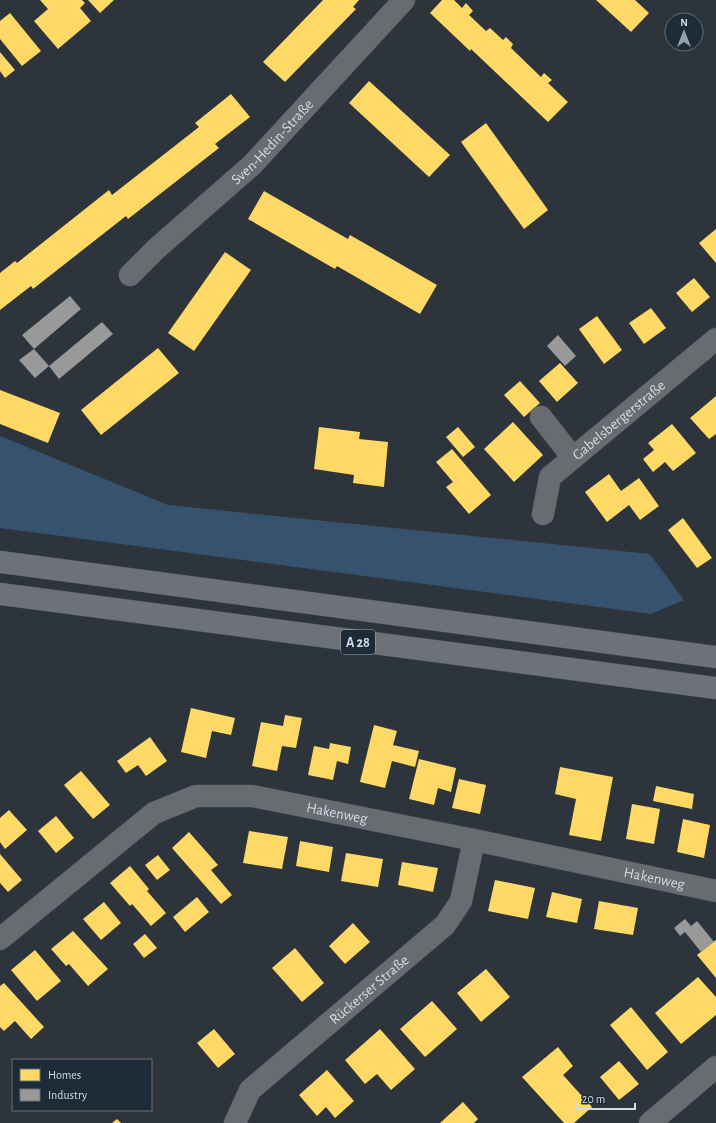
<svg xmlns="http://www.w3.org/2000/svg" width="716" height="1123" viewBox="0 0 716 1123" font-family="'Alegreya Sans',sans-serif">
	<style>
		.green { fill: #37526e }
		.homes { fill: #ffd966 }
		.industry { fill: #999 }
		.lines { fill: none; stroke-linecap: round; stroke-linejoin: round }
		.minor-casing { stroke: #494f55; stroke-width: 23 }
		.highway-casing { stroke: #494f55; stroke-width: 23 }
		.minor { stroke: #686b6f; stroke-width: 22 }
		.highway { stroke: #6d7278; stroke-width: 22 }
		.labels { text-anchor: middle; stroke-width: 4; stroke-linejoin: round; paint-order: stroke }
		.shield { fill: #1d2a37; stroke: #9ca7b1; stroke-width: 1 }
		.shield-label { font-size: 14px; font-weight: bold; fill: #d3dce5 }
		.street-label { font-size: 15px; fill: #d3dce5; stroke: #1d2a37 }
	</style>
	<rect width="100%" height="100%" fill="#2d343c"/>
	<path class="green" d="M 0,436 L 168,505 L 650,554 L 684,600 L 651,614 L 0,528 Z"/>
	<g class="homes">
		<path d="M 40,0 L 82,0 L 85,3 L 80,8 L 91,21 L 58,49 L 34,21 L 48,9 Z"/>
		<path d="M 88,0 L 114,0 L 100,13 Z"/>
		<path d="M 323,0 L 359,0 L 353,7 L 356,9 L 285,82 L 263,62 Z"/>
		<path d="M 442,0 L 454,0 L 462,8 L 466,3 L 473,11 L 469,15 L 486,31 L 490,28 L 503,40 L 506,37 L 513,44 L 511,48 L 541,77 L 544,73 L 552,80 L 548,83 L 568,102 L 548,122 L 471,49 L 470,51 L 430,13 Z"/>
		<path d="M 596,0 L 635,0 L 649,13 L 631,32 Z"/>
		<path d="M 10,13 L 41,51 L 22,66 L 0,39 L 0,21 Z"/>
		<path d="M 0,52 L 15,70 L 5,78 L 0,71 Z"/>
		<path d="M 369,81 L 450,155 L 429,177 L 349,103 Z"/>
		<path d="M 231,94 L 250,117 L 215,144 L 219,148 L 128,219 L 126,216 L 33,289 L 31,286 L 0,310 L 0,273 L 15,261 L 17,263 L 109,190 L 112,195 L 199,127 L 195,123 Z"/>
		<path d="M 486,123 L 548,210 L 524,229 L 461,142 Z"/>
		<path d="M 264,191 L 348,239 L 350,235 L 437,285 L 420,314 L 337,266 L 335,269 L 248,219 Z"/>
		<path d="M 716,229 L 716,263 L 699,243 Z"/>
		<path d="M 225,252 L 251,270 L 194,351 L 168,333 Z"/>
		<path d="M 694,278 L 710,297 L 692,312 L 676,293 Z"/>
		<path d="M 651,308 L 666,328 L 644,344 L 629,323 Z"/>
		<path d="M 597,316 L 622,350 L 604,364 L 579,329 Z"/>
		<path d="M 158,348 L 179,373 L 101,435 L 81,410 Z"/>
		<path d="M 560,363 L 578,383 L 557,402 L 539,381 Z"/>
		<path d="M 520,381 L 540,403 L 524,417 L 504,395 Z"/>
		<path d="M 0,390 L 60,413 L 48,443 L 0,424 Z"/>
		<path d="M 716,396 L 716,434 L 709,439 L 690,418 Z"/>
		<path d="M 513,422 L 543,455 L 514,482 L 484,449 Z"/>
		<path d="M 672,424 L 696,453 L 673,471 L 665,462 L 653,472 L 643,459 L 654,450 L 648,443 Z"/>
		<path d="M 319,427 L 360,432 L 359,439 L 388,442 L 384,487 L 353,483 L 354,475 L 314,469 Z"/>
		<path d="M 458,427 L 475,447 L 463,457 L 446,437 Z"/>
		<path d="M 452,449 L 491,495 L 469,514 L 446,487 L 453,482 L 436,462 Z"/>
		<path d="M 609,474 L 621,491 L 639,478 L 659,506 L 640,520 L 629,505 L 607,522 L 585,492 Z"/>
		<path d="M 683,518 L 712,558 L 697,568 L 668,530 Z"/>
		<path d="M 191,708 L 235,718 L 231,735 L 212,731 L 206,758 L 181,752 Z"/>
		<path d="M 285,715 L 302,718 L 296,748 L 282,746 L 277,771 L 252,766 L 261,722 L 283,726 Z"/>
		<path d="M 374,725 L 397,731 L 393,745 L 419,751 L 415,767 L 392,761 L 385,788 L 360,782 Z"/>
		<path d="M 150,737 L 167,761 L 146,776 L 138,765 L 126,773 L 117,761 Z"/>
		<path d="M 330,743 L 351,747 L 348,764 L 337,761 L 333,780 L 308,775 L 314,746 L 329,749 Z"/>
		<path d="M 419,759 L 456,768 L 451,792 L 438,788 L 434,805 L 409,799 Z"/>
		<path d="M 560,767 L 613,777 L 601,841 L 569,835 L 576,799 L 555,794 Z"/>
		<path d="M 81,771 L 110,805 L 93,819 L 64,785 Z"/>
		<path d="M 459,779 L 486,785 L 480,814 L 452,808 Z"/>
		<path d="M 656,786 L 694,794 L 692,809 L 653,801 Z"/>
		<path d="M 632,804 L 660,809 L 654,844 L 626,839 Z"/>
		<path d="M 9,810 L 27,830 L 5,849 L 0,842 L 0,818 Z"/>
		<path d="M 56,816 L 74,838 L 56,853 L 38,831 Z"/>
		<path d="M 683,819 L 710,825 L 704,858 L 677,852 Z"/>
		<path d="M 249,831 L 288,837 L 282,869 L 243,863 Z"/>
		<path d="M 189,832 L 218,865 L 211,870 L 232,895 L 221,904 L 172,848 Z"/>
		<path d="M 300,841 L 333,847 L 329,872 L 296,866 Z"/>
		<path d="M 346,853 L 383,859 L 378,887 L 341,881 Z"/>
		<path d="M 0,854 L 22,880 L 8,892 L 0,883 Z"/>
		<path d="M 158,855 L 170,870 L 157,880 L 145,865 Z"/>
		<path d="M 402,862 L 438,868 L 433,892 L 398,885 Z"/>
		<path d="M 130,866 L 149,889 L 147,891 L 166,913 L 151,926 L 132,904 L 130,906 L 110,883 Z"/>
		<path d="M 495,880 L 535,888 L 528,919 L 488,911 Z"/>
		<path d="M 552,892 L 582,899 L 577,923 L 546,917 Z"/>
		<path d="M 197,897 L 209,912 L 185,932 L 173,917 Z"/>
		<path d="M 599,901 L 638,908 L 633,935 L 594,929 Z"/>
		<path d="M 104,902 L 121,923 L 101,940 L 83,919 Z"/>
		<path d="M 353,923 L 370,942 L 345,964 L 329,946 Z"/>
		<path d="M 73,931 L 108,969 L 88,986 L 69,964 L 66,966 L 51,949 Z"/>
		<path d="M 145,934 L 157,948 L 144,958 L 133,944 Z"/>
		<path d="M 716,940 L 716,978 L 697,955 Z"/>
		<path d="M 295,948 L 324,983 L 302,1002 L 272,968 Z"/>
		<path d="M 35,950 L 61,981 L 37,1001 L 11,970 Z"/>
		<path d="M 486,969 L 510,997 L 481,1022 L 457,993 Z"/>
		<path d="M 698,977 L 716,997 L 716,1015 L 681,1044 L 655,1013 Z"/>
		<path d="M 4,983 L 44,1027 L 31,1039 L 15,1021 L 4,1031 L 0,1027 L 0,986 Z"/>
		<path d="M 432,1001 L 457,1029 L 425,1057 L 400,1029 Z"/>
		<path d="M 631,1007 L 668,1052 L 647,1070 L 610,1025 Z"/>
		<path d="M 214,1029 L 235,1054 L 218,1068 L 197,1043 Z"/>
		<path d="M 380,1029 L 415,1069 L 391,1090 L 377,1074 L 365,1084 L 345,1060 Z"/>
		<path d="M 558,1047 L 573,1066 L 563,1075 L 592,1107 L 574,1123 L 564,1123 L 522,1077 Z"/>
		<path d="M 619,1061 L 639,1084 L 619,1100 L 600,1077 Z"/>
		<path d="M 327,1070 L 354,1101 L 335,1118 L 326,1107 L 317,1116 L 299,1095 Z"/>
		<path d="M 463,1102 L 478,1119 L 474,1123 L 440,1123 Z"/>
		<path d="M 117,1119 L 121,1123 L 112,1123 Z"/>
	</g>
	<g class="industry">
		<path d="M 70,296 L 81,309 L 34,349 L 22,335 Z"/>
		<path d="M 102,322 L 113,334 L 59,379 L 49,366 Z"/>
		<path d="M 558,335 L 576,356 L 565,366 L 547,346 Z"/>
		<path d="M 34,349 L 49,366 L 35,378 L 19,360 Z"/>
		<path d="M 685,919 L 691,926 L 697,921 L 714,942 L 701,952 L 685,932 L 680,936 L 674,928 Z"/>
	</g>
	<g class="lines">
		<defs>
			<g id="minor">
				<path id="s1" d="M 130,275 L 156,249 L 252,165 L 404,0"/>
				<path d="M 541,417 L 573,458"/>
				<path id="s2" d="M 543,514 L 550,477 L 716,339"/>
				<path id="s3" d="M 0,939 L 154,813 L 196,796 L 252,796 L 474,840 L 716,891"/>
				<path id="s4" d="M 235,1123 L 250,1090 L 445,925 L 461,901 L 474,840"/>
				<path d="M 650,1123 L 716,1067"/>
			</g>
			<g id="highway">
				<path d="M 0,562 L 716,657"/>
				<path d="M 0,594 L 716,688"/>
			</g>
		</defs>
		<use href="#minor" class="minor-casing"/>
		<use href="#highway" class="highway-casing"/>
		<use href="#minor" class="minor"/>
		<use href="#highway" class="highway"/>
	</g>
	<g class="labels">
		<rect class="shield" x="341" y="630" width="34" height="24" rx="3"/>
		<g class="shield-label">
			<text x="358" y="647">A 28</text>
		</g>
		<g class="street-label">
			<text dy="5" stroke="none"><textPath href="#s1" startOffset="195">Sven-Hedin-Straße</textPath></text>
			<text dy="5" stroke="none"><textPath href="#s2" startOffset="127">Gabelsbergerstraße</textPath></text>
			<text dy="5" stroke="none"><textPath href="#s3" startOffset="387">Hakenweg</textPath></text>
			<text dy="5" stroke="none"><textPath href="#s3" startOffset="711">Hakenweg</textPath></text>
			<text dy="5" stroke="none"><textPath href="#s4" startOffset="192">Rückerser Straße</textPath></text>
		</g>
	</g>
	<rect x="12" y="1059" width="140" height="52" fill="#1d2a37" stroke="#66717d"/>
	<rect x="20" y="1069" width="20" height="12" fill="#ffd966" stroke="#66717d"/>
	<text x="48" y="1079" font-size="12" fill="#d3dce5">Homes</text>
	<rect x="20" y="1089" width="20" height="12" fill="#999999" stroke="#66717d"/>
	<text x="48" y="1099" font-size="12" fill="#d3dce5">Industry</text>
	<g transform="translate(684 32)"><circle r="19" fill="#1d2a37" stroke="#66717d"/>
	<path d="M0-3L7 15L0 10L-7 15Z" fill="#99a1aa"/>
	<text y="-6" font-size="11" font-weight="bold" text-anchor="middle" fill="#d3dce5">N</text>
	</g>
	<path d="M576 1103v6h59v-6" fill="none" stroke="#d3dce5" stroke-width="2"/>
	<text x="582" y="1103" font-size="12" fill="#d3dce5" stroke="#1d2a37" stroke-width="3" paint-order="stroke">20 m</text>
</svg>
